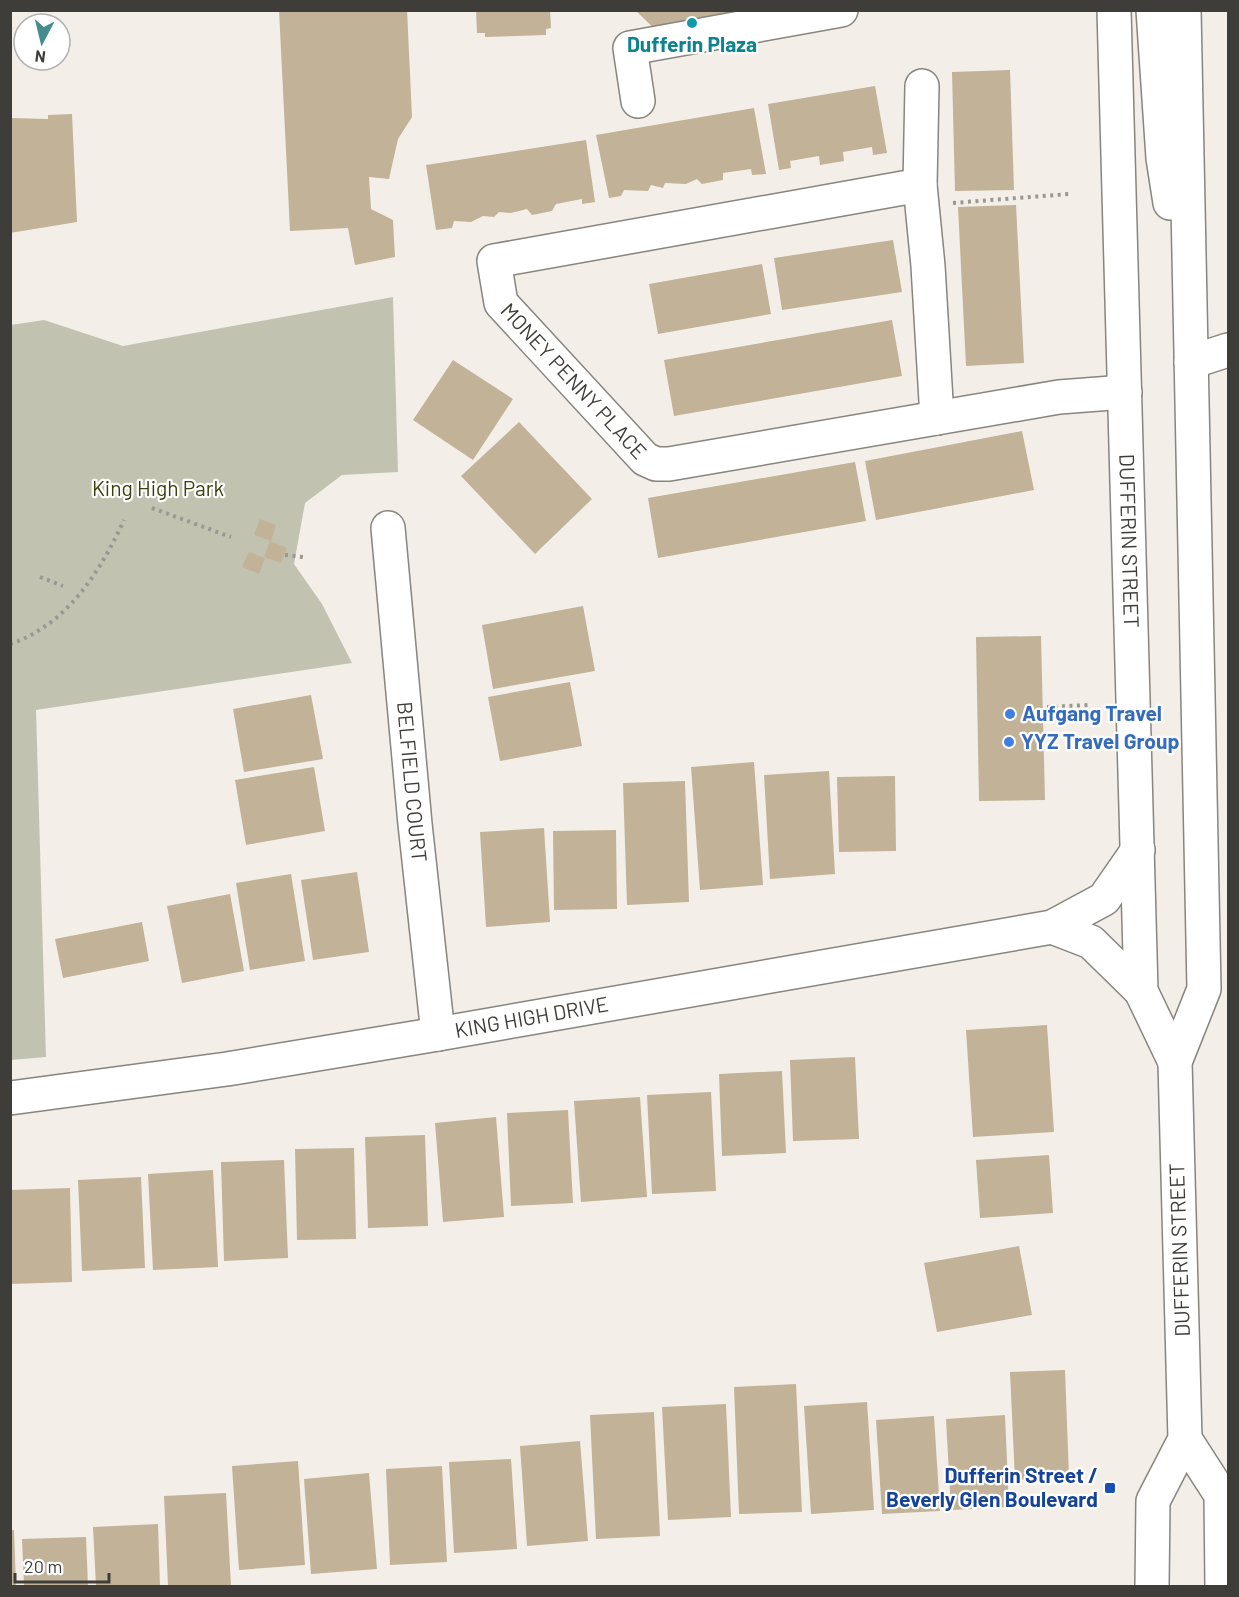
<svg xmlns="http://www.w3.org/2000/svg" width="1239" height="1597" viewBox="0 0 1239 1597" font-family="Barlow,sans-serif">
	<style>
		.green { fill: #c1c3b0 }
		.building { fill: #c2b297 }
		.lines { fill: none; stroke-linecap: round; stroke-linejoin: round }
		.minor-casing { stroke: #88847e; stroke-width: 36 }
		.major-casing { stroke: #88847e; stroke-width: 36 }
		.path { stroke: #9b9893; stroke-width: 4; stroke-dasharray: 3 4.5; stroke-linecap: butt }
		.minor { stroke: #fff; stroke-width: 33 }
		.major { stroke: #fff; stroke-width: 33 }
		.culture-dot { fill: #0f9aa8; stroke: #fff; stroke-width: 2 }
		.shop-dot { fill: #3f7fe0; stroke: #fff; stroke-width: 2 }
		.transit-dot { fill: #1a4fb4; stroke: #fff; stroke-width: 2 }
		.labels { text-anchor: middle; stroke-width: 4.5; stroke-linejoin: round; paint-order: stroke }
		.culture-label { font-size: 21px; font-weight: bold; fill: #0d838f; stroke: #fff }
		.street-label { font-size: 21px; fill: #3e3d3a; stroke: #fff }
		.park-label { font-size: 21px; fill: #3c400b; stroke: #fff }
		.shop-label { font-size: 21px; font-weight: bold; fill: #366cbe; stroke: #fff; text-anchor: start }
		.transit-label { font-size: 21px; font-weight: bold; fill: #164399; stroke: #fff; text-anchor: end }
	</style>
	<rect width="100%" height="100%" fill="#f3efe8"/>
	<path class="green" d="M 393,297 L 398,472 L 342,475 L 305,503 L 294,564 L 322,604 L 352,663 L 36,710 L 46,1057 L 11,1060 L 11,325 L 44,320 L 123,346 Z"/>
	<g class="building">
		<path d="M 279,10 L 407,10 L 412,117 L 398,139 L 389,179 L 369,177 L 371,209 L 393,220 L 395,257 L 355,265 L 348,228 L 290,231 Z"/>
		<path d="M 476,10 L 550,10 L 551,28 L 546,29 L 546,35 L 485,37 L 485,33 L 477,33 Z"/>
		<path d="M 635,10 L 801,10 L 662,36 Z"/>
		<path d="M 1010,70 L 1014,190 L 955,191 L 952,72 Z"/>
		<path d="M 875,86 L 887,153 L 873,155 L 872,147 L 843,152 L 844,161 L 820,165 L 819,156 L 790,161 L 791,168 L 779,170 L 768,104 Z"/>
		<path d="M 754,108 L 766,174 L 752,175 L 751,169 L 723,173 L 723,180 L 702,184 L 697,179 L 686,184 L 665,183 L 663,188 L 651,185 L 648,191 L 624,190 L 621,196 L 609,198 L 596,135 Z"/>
		<path d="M 72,114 L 77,222 L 10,233 L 10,118 L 48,119 L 48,115 Z"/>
		<path d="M 586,140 L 595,202 L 582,204 L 582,199 L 556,204 L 552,211 L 532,215 L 527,209 L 511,213 L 499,212 L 494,217 L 483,216 L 471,222 L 454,221 L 452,228 L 436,230 L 426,165 Z"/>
		<path d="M 1016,205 L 1024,363 L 966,366 L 958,207 Z"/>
		<path d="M 893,240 L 902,292 L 782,310 L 774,258 Z"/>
		<path d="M 762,264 L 771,314 L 658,334 L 649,284 Z"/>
		<path d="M 892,320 L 902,376 L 674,416 L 664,360 Z"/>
		<path d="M 453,360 L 513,399 L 473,460 L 413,420 Z"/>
		<path d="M 519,422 L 592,499 L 535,554 L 461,476 Z"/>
		<path d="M 1022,431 L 1034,490 L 876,520 L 865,461 Z"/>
		<path d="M 855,462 L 866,521 L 658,558 L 648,498 Z"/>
		<path d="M 260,519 L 276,525 L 271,541 L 254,535 Z"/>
		<path d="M 270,541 L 287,548 L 281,563 L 264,557 Z"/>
		<path d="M 249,552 L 265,558 L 259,574 L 242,567 Z"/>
		<path d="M 583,606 L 595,671 L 493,689 L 482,625 Z"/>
		<path d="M 1041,636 L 1045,800 L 979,801 L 976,637 Z"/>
		<path d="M 570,682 L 582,746 L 500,761 L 488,697 Z"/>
		<path d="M 311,695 L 323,759 L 244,772 L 233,709 Z"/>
		<path d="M 754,762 L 763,885 L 700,890 L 691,767 Z"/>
		<path d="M 314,767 L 325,831 L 246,845 L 235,780 Z"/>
		<path d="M 829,771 L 835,874 L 770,879 L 764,775 Z"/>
		<path d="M 895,776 L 896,851 L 839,852 L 837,777 Z"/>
		<path d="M 685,781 L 689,902 L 627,905 L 623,783 Z"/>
		<path d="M 544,828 L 550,922 L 486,927 L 480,832 Z"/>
		<path d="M 616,830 L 617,909 L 554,910 L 553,831 Z"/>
		<path d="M 357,872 L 369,952 L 313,960 L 301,880 Z"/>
		<path d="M 291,874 L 305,961 L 250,970 L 236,883 Z"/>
		<path d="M 230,894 L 244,971 L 182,983 L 167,906 Z"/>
		<path d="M 142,922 L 149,961 L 63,978 L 55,939 Z"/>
		<path d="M 1047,1025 L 1054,1132 L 973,1137 L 966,1030 Z"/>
		<path d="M 855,1057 L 859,1139 L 793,1141 L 790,1060 Z"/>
		<path d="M 782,1071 L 786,1153 L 722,1156 L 719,1074 Z"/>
		<path d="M 711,1092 L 716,1191 L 652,1194 L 647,1095 Z"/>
		<path d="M 640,1097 L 647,1197 L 581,1202 L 574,1101 Z"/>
		<path d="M 568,1110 L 573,1203 L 511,1206 L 507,1113 Z"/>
		<path d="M 496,1117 L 504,1217 L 443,1222 L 435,1123 Z"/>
		<path d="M 425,1135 L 428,1226 L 368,1228 L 365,1137 Z"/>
		<path d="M 354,1148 L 356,1239 L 297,1240 L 295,1149 Z"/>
		<path d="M 1049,1155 L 1053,1213 L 980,1218 L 976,1160 Z"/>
		<path d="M 284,1160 L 288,1258 L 224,1261 L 221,1162 Z"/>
		<path d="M 213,1170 L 218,1267 L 153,1270 L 148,1174 Z"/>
		<path d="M 141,1177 L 145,1268 L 82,1271 L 78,1180 Z"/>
		<path d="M 70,1188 L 72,1282 L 10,1284 L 10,1190 Z"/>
		<path d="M 1019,1246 L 1032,1315 L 937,1332 L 924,1263 Z"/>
		<path d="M 1065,1370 L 1069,1477 L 1015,1480 L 1010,1372 Z"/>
		<path d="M 796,1384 L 802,1512 L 739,1514 L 734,1387 Z"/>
		<path d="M 867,1402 L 874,1510 L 811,1514 L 804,1406 Z"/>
		<path d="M 726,1404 L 731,1517 L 668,1520 L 662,1407 Z"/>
		<path d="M 654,1412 L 660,1536 L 596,1539 L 590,1415 Z"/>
		<path d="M 1005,1415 L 1009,1507 L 951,1510 L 946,1419 Z"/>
		<path d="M 934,1416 L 940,1511 L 882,1514 L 876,1420 Z"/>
		<path d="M 580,1441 L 588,1541 L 527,1546 L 520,1446 Z"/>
		<path d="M 511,1459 L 517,1549 L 454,1553 L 449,1462 Z"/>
		<path d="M 298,1461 L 305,1565 L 239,1570 L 232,1466 Z"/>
		<path d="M 442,1466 L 447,1562 L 390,1565 L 386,1469 Z"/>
		<path d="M 369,1473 L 377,1569 L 311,1574 L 304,1479 Z"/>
		<path d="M 226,1493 L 231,1586 L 168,1586 L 164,1496 Z"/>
		<path d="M 158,1524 L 160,1586 L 96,1586 L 93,1527 Z"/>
		<path d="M 10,1530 L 14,1530 L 16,1586 L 10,1586 Z"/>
		<path d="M 86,1537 L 88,1586 L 24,1586 L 22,1539 Z"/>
	</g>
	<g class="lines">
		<defs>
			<g id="minor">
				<path d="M 922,86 L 920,185 L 928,266 L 937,418"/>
				<path d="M 638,101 L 630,48 L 841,10"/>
				<path id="s1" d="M 920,185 L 494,261 L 501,303 L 645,459 L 656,464 L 669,464 L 1059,397 L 1125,392"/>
				<path d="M 1191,362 L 1228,350"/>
				<path id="s2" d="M 388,528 L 415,824 L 438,1034"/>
				<path d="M 1052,927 L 1091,942 L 1141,991"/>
				<path id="s3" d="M 10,1098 L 227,1069 L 438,1034 L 1052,927 L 1104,899 L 1138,850"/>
			</g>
			<g id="major">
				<path id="s4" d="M 1114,10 L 1141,991 L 1175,1062"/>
				<path d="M 1153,10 L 1163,158 L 1170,203"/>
				<path d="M 1185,1439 L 1221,1495 L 1222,1586"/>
				<path d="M 1152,1586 L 1153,1501 L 1185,1439 L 1175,1062 L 1204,989 L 1184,10"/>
			</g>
		</defs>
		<use href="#minor" class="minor-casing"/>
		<use href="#major" class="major-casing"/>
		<g class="path">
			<path d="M 953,203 L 1069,194"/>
			<path d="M 152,508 L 231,537"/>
			<path d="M 285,555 L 303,557"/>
			<path d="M 40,577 L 63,586"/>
			<path d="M 10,644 C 67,625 100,572 124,520"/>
			<path d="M 1047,707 L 1090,705"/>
		</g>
		<use href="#minor" class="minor"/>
		<use href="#major" class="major"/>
	</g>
	<circle class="culture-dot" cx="692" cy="23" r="6"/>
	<g class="shop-dot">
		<circle cx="1010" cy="714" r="6"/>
		<circle cx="1009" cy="742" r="6"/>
	</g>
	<rect class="transit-dot" x="1104" y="1482" width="12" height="12" rx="3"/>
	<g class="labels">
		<g class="culture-label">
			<text x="692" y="52">Dufferin Plaza</text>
		</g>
		<g class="street-label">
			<text dy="7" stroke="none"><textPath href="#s1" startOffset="582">MONEY PENNY PLACE</textPath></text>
			<text dy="7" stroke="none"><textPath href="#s4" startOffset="531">DUFFERIN STREET</textPath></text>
			<text dy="7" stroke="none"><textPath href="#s2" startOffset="255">BELFIELD COURT</textPath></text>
			<text dy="7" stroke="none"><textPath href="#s3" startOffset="528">KING HIGH DRIVE</textPath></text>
			<text transform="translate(1180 1250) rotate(-92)" y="7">DUFFERIN STREET</text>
		</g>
		<g class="park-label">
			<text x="158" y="496">King High Park</text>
		</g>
		<g class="shop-label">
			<text x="1022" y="721">Aufgang Travel</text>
			<text x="1021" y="749">YYZ Travel Group</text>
		</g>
		<g class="transit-label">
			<text x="1098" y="1483">Dufferin Street /<tspan x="1098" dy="24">Beverly Glen Boulevard</tspan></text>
		</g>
	</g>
	<rect width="1239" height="1597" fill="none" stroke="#3e3d3a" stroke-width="24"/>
	<g transform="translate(42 42) rotate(187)"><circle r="28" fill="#ffffff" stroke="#b2b1b0" stroke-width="1.5"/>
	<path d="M0-4.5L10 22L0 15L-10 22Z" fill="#448c8d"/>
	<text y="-9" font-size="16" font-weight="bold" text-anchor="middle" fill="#3e3d3a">N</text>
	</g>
	<path d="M15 1573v9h94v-9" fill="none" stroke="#3e3d3a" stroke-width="3"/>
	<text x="24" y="1573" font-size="18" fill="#3e3d3a" stroke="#ffffff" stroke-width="4.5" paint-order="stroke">20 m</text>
</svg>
